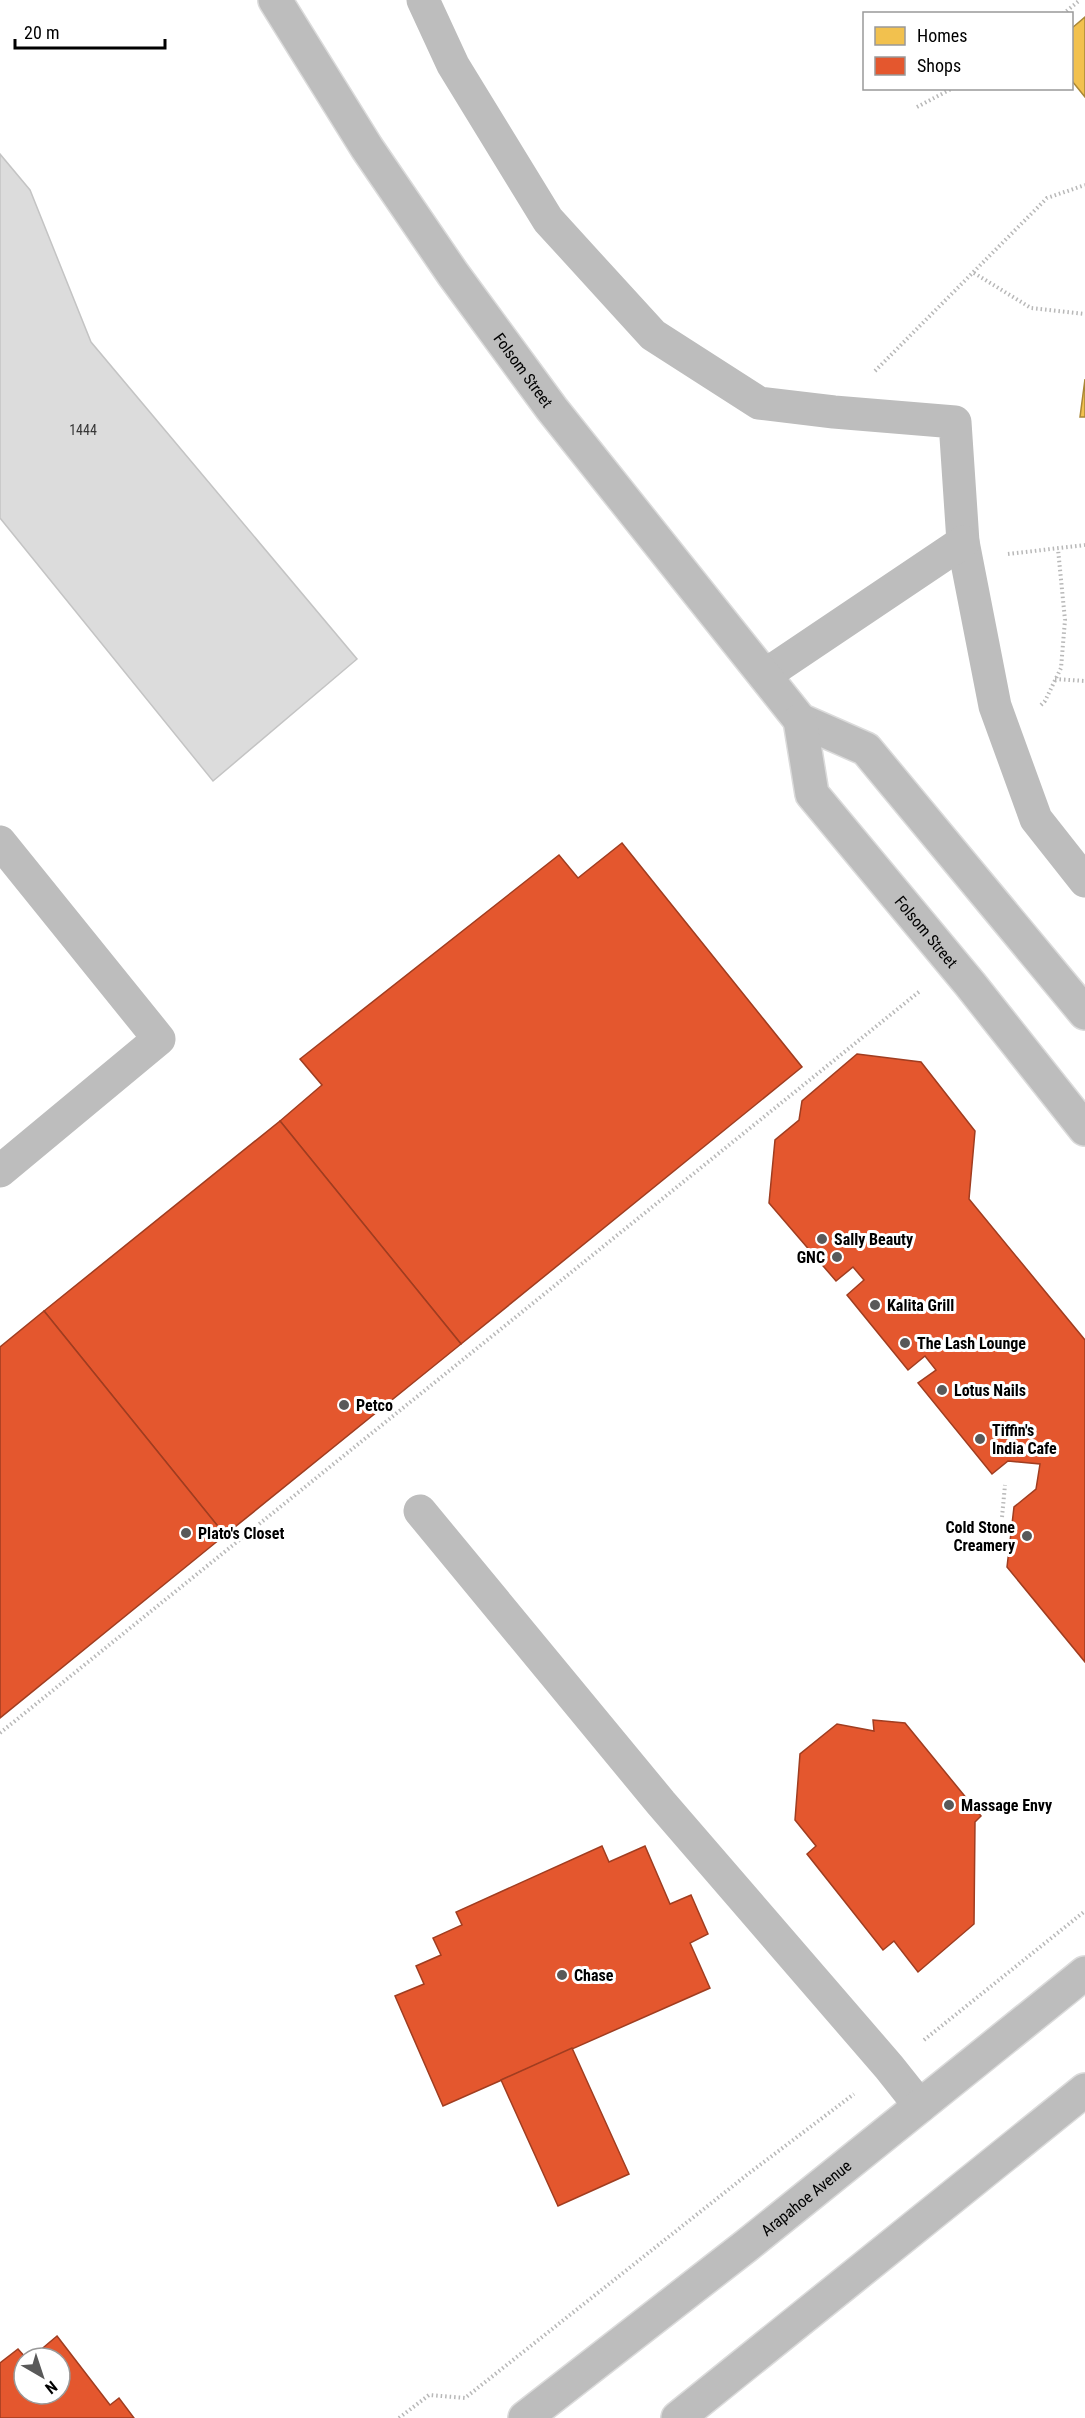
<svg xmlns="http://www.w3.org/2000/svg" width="1085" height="2418" viewBox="0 0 1085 2418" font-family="'Roboto Condensed',sans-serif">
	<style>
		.homes { fill: #f2c14e; stroke: #a98737; stroke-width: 1.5 }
		.shops { fill: #e4572e; stroke: #a03d20; stroke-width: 1.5 }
		.building { fill: #dcdcdc; stroke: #c4c4c4; stroke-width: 1.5 }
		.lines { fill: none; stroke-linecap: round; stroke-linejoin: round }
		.major-casing { stroke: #dbdbdb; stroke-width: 36 }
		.path { stroke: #b8b8b8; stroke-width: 4; stroke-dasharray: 1.5 3; stroke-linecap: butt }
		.minor { stroke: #bdbdbd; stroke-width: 33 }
		.major { stroke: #bdbdbd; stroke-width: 33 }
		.poi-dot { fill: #595959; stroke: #fff; stroke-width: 2 }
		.labels { text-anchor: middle; stroke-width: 6; stroke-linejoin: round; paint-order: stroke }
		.number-label { font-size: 14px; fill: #373737 }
		.street-label { font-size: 16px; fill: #000; stroke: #fff }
		.poi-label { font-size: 16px; font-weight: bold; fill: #000; stroke: #fff; text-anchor: start }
	</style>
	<rect width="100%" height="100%" fill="#fff"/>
	<g class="homes">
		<path d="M 1085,17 L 1085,97 L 1072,81 L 1072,28 Z"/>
		<path d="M 1085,379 L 1085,417 L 1080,417 Z"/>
	</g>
	<g class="shops">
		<path d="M 622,843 L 802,1067 L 461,1344 L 280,1121 L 322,1085 L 300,1059 L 559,855 L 578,878 Z"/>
		<path d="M 857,1054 L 921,1062 L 975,1131 L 969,1199 L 1085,1340 L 1085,1662 L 1007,1567 L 1014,1507 L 1036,1489 L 1040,1464 L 1008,1461 L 992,1474 L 918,1383 L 936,1370 L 925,1356 L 908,1370 L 847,1295 L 864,1280 L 853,1267 L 836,1281 L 769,1203 L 775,1140 L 799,1120 L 802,1101 Z"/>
		<path d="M 280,1121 L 461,1344 L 225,1535 L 44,1311 Z"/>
		<path d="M 44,1311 L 225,1535 L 0,1718 L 0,1347 Z"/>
		<path d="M 873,1720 L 905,1723 L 981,1816 L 975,1822 L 974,1924 L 918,1972 L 894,1941 L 883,1950 L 807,1854 L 816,1846 L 795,1820 L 800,1754 L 837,1724 L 874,1731 Z"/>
		<path d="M 602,1846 L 609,1862 L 645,1846 L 670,1904 L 691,1895 L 708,1934 L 690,1943 L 710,1988 L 443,2106 L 395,1996 L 424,1984 L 416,1966 L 441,1955 L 433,1938 L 462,1925 L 456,1912 Z"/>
		<path d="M 572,2048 L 629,2174 L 558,2206 L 501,2080 Z"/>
		<path d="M 57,2336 L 110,2405 L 119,2398 L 134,2418 L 0,2418 L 0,2363 L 18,2349 L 26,2358 L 24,2394 L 60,2394 L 60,2358 L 31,2358 Z"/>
	</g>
	<path class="building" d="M 0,154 L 30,190 L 91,342 L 357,659 L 213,781 L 0,518 Z"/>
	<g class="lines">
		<defs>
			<g id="major">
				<path id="s1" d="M 275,0 L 367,148 L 453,274 L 552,409 L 800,720 L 866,749 L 1085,1013"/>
				<path id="s2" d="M 800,720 L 812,794 L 970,984 L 1085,1129"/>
				<path id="s3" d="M 525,2418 L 746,2246 L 1085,1973"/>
				<path d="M 678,2418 L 1085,2090"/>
			</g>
		</defs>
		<use href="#major" class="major-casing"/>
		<g class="path">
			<path d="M 1063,14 L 1080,0"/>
			<path d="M 917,107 L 953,88"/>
			<path d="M 974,273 L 1031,308 L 1085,314"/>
			<path d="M 875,371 L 1047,198 L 1085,185"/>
			<path d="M 1008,554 L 1085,545"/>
			<path d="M 1055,679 L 1085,681"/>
			<path d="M 1041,705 L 1045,701 L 1061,668 L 1065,620 L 1058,549"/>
			<path d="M 1002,1517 L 1005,1485"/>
			<path d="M 0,1733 L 920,991"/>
			<path d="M 924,2040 L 1085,1911"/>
			<path d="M 399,2418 L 429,2395 L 465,2398 L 748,2174 L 854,2094"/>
		</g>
		<g class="minor">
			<path d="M 423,0 L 453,65 L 548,220 L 653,335 L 759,403 L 834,412 L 955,422 L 963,542 L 995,706 L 1036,819 L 1085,881"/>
			<path d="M 765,675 L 963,542"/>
			<path d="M 0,842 L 159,1039 L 0,1171"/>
			<path d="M 420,1511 L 661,1803 L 889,2067 L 920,2106"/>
		</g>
		<use href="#major" class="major"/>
	</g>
	<g class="poi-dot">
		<circle cx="822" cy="1239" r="6"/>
		<circle cx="837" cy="1257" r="6"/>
		<circle cx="875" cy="1305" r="6"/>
		<circle cx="905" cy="1343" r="6"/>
		<circle cx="942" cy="1390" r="6"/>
		<circle cx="344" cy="1405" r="6"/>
		<circle cx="980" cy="1439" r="6"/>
		<circle cx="186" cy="1533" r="6"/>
		<circle cx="1027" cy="1536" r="6"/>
		<circle cx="949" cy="1805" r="6"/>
		<circle cx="562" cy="1975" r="6"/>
	</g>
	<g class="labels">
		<g class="number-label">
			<text x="83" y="435">1444</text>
		</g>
		<g class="street-label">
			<text dy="6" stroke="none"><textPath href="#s1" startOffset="446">Folsom Street</textPath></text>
			<text dy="6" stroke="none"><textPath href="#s2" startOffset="254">Folsom Street</textPath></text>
			<text dy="6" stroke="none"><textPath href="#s3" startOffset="357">Arapahoe Avenue</textPath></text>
		</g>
		<g class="poi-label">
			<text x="834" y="1245">Sally Beauty</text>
			<text x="825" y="1263" text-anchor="end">GNC</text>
			<text x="887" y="1311">Kalita Grill</text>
			<text x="917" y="1349">The Lash Lounge</text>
			<text x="954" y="1396">Lotus Nails</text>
			<text x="356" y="1411">Petco</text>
			<text x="992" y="1436">Tiffin's<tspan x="992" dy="18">India Cafe</tspan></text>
			<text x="1015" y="1533" text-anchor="end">Cold Stone<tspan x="1015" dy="18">Creamery</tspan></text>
			<text x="198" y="1539">Plato's Closet</text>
			<text x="961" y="1811">Massage Envy</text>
			<text x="574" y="1981">Chase</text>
		</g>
	</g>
	<rect x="863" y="12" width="210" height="78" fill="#ffffff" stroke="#999999" stroke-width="1.5"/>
	<rect x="875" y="27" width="30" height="18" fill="#f2c14e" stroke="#999999" stroke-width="1.5"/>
	<text x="917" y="42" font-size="18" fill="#000000">Homes</text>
	<rect x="875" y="57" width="30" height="18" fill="#e4572e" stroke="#999999" stroke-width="1.5"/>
	<text x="917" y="72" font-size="18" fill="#000000">Shops</text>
	<g transform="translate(42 2376) rotate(141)"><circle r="28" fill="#ffffff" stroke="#999999" stroke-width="1.5"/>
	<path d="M0-4.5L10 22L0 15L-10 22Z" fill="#595959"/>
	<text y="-9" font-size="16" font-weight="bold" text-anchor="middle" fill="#000000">N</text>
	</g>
	<path d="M15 39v9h150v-9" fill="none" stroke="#000000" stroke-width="3"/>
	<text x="24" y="39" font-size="18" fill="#000000" stroke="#ffffff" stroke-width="4.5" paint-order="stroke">20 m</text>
</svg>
